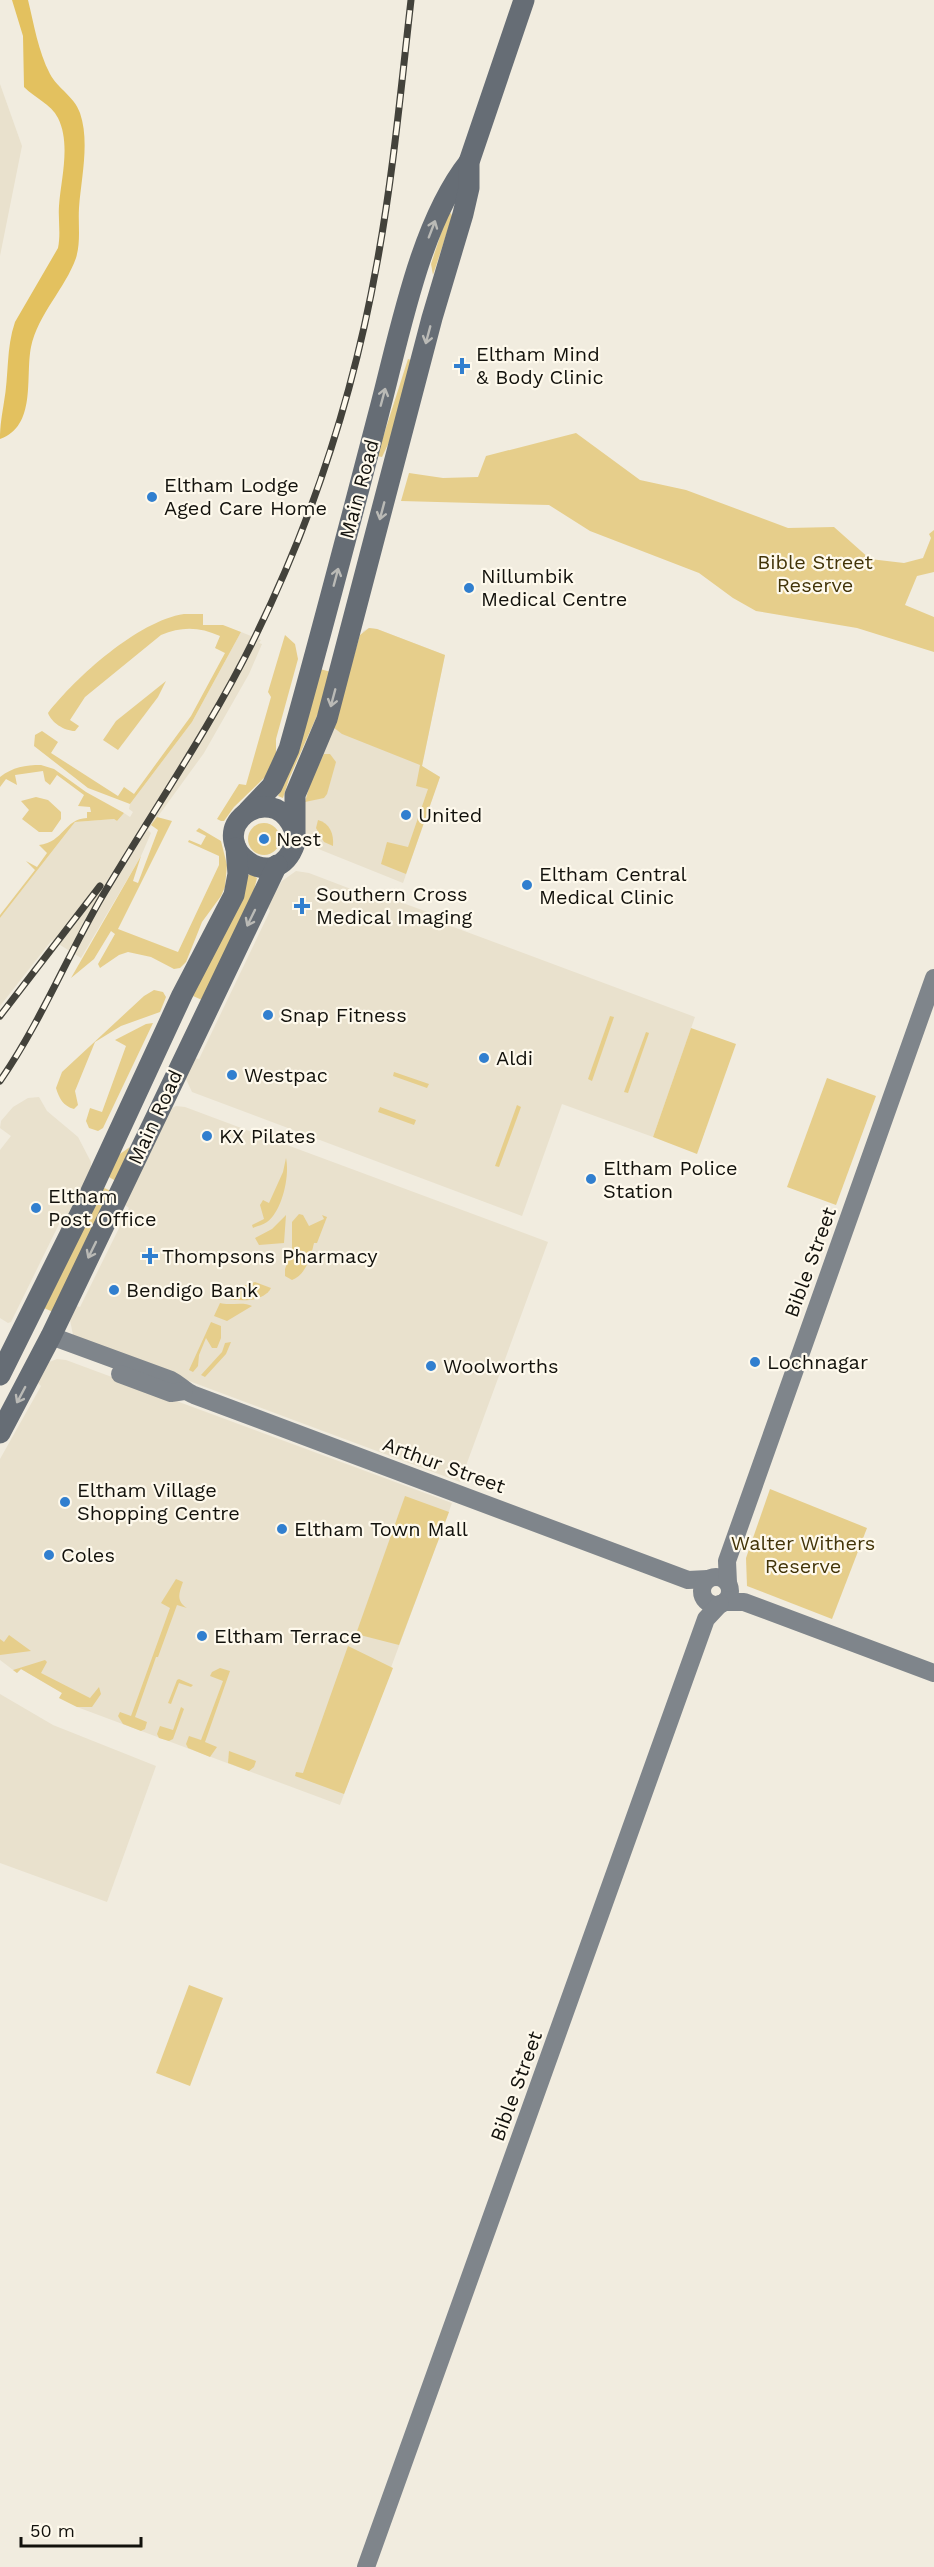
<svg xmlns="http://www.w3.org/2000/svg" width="934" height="2567" viewBox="0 0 934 2567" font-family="'Work Sans',sans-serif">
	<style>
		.built { fill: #e9e1cd }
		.green { fill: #e6ce8b }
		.water { fill: #e3c15f }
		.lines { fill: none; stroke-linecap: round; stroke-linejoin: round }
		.secondary { stroke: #7f858b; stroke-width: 18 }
		.primary { stroke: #666d75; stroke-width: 21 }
		.rail-casing { stroke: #43423b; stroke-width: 7 }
		.rail { stroke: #fef9ec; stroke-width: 4.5; stroke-dasharray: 14; stroke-linecap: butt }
		.oneway { stroke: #babab6 }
		.poi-dot { fill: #317fcf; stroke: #fef9ec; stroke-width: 2 }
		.labels { text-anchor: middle; stroke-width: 4.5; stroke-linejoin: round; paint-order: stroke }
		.poi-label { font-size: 20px; fill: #12110c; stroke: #fef9ec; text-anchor: start }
		.street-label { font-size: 20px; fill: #12110c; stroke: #fef9ec }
		.park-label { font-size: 20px; fill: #423408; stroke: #fef9ec }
	</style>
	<rect width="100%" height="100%" fill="#f1ecdf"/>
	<g class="built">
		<path d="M 0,84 L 22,146 L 0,256 Z"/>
		<path d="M 369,628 L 377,629 L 445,655 L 422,766 L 440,777 L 403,883 L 316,848 L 305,835 L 302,814 L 311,780 L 333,727 L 363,631 Z"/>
		<path d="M 241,632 L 261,640 L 259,643 L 262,644 L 249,674 L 204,753 L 148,830 L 151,833 L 141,856 L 81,958 L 52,940 L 0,1006 L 0,918 L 75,822 L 114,819 L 117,821 L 124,813 L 130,817 L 133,812 L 129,809 L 130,804 L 192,722 Z"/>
		<path d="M 296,871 L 309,873 L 364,894 L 378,894 L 433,914 L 440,922 L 695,1017 L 653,1137 L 562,1104 L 522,1216 L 192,1092 L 185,1077 L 195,1058 L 199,1059 L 270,911 L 267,905 L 282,881 Z"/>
		<path d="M 39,1097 L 47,1111 L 78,1137 L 91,1162 L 91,1170 L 69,1216 L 63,1216 L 11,1322 L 8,1323 L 0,1318 L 0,1150 L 11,1136 L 0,1128 L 1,1121 L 13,1107 L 28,1098 Z"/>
		<path d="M 176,1106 L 185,1107 L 548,1242 L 460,1482 L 82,1341 L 73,1335 L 70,1320 L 76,1306 L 80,1307 L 129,1208 L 125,1205 L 169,1110 Z"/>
		<path d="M 57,1359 L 66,1360 L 452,1503 L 340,1805 L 77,1707 L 59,1698 L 62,1693 L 21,1669 L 17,1673 L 0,1660 L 0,1459 L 41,1386 L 37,1382 L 49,1362 Z"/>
		<path d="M 0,1694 L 53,1725 L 156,1766 L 107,1902 L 0,1863 Z"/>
	</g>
	<g class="green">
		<path d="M 451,213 L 452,217 L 433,275 L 431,264 L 447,215 Z"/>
		<path d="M 408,359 L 411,360 L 391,438 L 382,457 L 377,456 Z"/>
		<path d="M 576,433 L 640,480 L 686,490 L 788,528 L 834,527 L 870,559 L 904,563 L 923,558 L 931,538 L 929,534 L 934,530 L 934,572 L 917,576 L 905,605 L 934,617 L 934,652 L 857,628 L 756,611 L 733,598 L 699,573 L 590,531 L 549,505 L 401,501 L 409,473 L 443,478 L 478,477 L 486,456 Z"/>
		<path d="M 184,614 L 203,614 L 203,625 L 223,625 L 241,632 L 192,722 L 130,804 L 88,788 L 34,746 L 35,735 L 42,731 L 58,742 L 51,753 L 118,796 L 124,787 L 134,794 L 191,716 L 225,653 L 215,648 L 220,636 C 200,627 182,626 161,635 L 85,697 L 70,720 L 79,726 L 75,731 C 64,731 51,722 48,713 C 76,677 138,621 184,614 Z"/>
		<path d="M 369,628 L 377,629 L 445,655 L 422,766 L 440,777 L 406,874 L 381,864 L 387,842 L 408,847 L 428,789 L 416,786 L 420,765 L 342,734 L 333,727 L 360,635 Z"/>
		<path d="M 285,635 L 295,644 L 298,659 L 276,739 L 276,755 L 265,777 L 234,807 L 224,821 L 221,821 L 217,819 L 239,784 L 246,785 L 271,697 L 268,692 Z"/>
		<path d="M 320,669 L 331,672 L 323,702 L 289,779 L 283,798 L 278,796 L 285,782 Z"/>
		<path d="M 166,681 L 158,697 L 118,750 L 103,740 L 116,721 Z"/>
		<path d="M 324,754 L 330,754 L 336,762 L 327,794 L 324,798 L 305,802 L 311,780 Z"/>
		<path d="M 41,765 L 54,769 L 86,792 L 124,813 L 117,821 L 114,819 L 75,822 L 0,918 L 0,915 L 35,870 L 26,861 L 37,867 L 47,853 L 39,845 C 64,842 64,819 87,818 L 87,812 L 91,812 L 90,807 L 78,806 L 84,795 L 57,775 L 50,785 L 45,781 L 43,771 L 15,775 L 17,785 L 6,779 L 0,787 L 0,777 C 13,767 25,765 41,765 Z"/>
		<path d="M 36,797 L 48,800 L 61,812 L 61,819 L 52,832 L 39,832 L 22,819 L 29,810 L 21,801 Z"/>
		<path d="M 157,817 L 172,821 L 118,929 L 178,952 L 219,865 L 219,856 L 188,842 L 189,840 L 201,845 L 206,836 L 196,831 L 199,828 L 221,841 L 227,865 L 225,887 L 221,896 L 202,922 L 186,962 L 180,968 L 174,969 L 151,957 L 128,952 L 119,955 L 100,968 L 98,964 L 115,934 L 111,931 L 94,959 L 71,978 L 141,856 L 133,881 L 138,883 L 158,830 L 151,825 Z"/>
		<path d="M 318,820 C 330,823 334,834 333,846 L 324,842 L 316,828 Z"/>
		<circle cx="264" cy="839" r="16"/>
		<path d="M 251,874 L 257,878 L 254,890 L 202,1000 L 193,996 L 248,875 Z"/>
		<path d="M 154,990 L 163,992 L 166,997 L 160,1012 L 121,1026 L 95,1042 L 75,1091 L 78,1105 L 74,1109 C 63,1106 59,1098 56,1088 L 62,1072 L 144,996 Z"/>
		<path d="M 610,1016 L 614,1017 L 592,1081 L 588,1079 Z"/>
		<path d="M 153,1023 L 103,1128 L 98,1131 L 89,1128 L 86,1121 L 90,1108 L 102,1112 L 126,1046 L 115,1040 L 146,1024 Z"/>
		<path d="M 691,1028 L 736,1044 L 697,1154 L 653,1137 Z"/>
		<path d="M 646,1032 L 649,1033 L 628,1093 L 624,1092 Z"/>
		<path d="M 394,1072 L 429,1084 L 427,1088 L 393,1076 Z"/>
		<path d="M 827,1078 L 876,1096 L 836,1205 L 787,1187 Z"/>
		<path d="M 517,1105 L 521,1107 L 499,1167 L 495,1166 Z"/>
		<path d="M 380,1107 L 416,1120 L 414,1125 L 378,1112 Z"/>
		<path d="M 130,1147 L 116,1181 L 107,1176 L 117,1156 Z"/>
		<path d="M 286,1158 C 290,1176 282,1211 267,1222 C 263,1225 257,1226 253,1228 L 252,1225 L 264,1219 L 260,1205 L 263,1200 L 269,1203 L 283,1172 Z"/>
		<path d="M 102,1187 L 111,1191 L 53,1312 L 44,1308 Z"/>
		<path d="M 299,1214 L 303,1215 L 309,1226 L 324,1219 L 322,1215 L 327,1217 L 317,1243 L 314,1243 C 311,1256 306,1275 292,1280 L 285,1276 L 285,1269 L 292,1250 L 292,1222 Z"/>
		<path d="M 286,1215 L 284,1243 L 259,1245 L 255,1238 L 272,1229 Z"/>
		<path d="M 255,1282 L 271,1288 C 263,1303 237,1302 222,1297 L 224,1292 Z"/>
		<path d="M 220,1303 C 230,1306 243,1301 252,1306 L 227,1321 L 214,1316 Z"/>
		<path d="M 211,1322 L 221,1326 L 221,1338 L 217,1348 L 212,1348 L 206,1338 L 199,1355 L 198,1366 L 193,1372 L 189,1370 Z"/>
		<path d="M 231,1342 L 226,1354 L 205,1377 L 201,1375 L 222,1352 L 225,1343 Z"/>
		<path d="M 770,1489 L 867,1528 L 832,1619 L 747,1586 L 746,1558 Z"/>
		<path d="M 405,1496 L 449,1512 L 399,1645 L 356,1634 Z"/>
		<path d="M 176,1579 L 183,1582 C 179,1593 176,1601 187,1608 L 177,1605 L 158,1657 L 156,1657 L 135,1717 L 147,1722 L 145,1729 L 141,1731 L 123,1724 L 118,1716 L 120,1712 L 131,1716 L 170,1608 L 161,1603 Z"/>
		<path d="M 9,1635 L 31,1651 L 0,1655 L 0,1639 L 4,1642 Z"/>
		<path d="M 348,1646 L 393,1668 L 344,1794 L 295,1776 L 296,1772 L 303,1773 Z"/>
		<path d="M 45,1660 L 47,1662 L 41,1673 L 90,1698 L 99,1687 L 101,1694 L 92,1707 L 77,1707 L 59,1698 L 62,1693 L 21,1669 L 17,1673 L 13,1670 Z"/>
		<path d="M 220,1668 L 230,1671 L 205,1742 L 217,1747 L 210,1757 L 188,1748 L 186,1744 L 189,1736 L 201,1740 L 223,1681 L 210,1676 L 212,1672 Z"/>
		<path d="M 179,1679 L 193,1685 L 191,1687 L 179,1683 L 171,1704 L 168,1703 L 177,1680 Z"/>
		<path d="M 181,1707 L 184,1709 L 173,1739 L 169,1741 L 159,1738 L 157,1734 L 160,1726 L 173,1730 Z"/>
		<path d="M 229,1751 L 256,1761 L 254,1767 L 249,1771 L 228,1763 Z"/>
		<path d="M 189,1985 L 223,1998 L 190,2086 L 156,2073 Z"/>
	</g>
	<path class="water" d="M 12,0 L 28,0 C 34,24 38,51 50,74 C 58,89 74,96 80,113 C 90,142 81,179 79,208 C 78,225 81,241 76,258 C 65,289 38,314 31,347 C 25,377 37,426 0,439 C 0,425 2,415 4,402 C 9,375 6,348 15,322 L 58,248 C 61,233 58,220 59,206 C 61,179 71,144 58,118 C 51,104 35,98 24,87 L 23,36 Z"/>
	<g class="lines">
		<g class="secondary">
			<path d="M 51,1336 L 171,1380 C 181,1385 184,1391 194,1395 L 688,1580 L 708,1579"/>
			<path d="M 120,1374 L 171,1393 L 184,1391"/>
			<circle cx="716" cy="1591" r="14"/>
			<path d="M 728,1583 L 727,1561 L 934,978"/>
			<path d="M 724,1602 L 744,1602 L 934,1673"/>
			<path d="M 366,2567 L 706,1619 L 720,1604"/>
		</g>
		<g class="primary">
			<path d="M 248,811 L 272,786 L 289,749 C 320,639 349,527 378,416 C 399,338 419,225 469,162"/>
			<path d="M 294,829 C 290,820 285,813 276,809 C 265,805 254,807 245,814 C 206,846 276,900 295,843 L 295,795 L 327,719 L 432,318 L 463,214 L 469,188 L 469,162 L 524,0"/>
			<path d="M 0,1375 L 88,1198 L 182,995 L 234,895 L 238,874 L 236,848"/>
			<path d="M 0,1433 L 51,1336 L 277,865"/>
		</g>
		<defs>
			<g id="rail">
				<path d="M 0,1016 L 100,886"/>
				<path d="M 0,1081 C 41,1022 67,956 103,895 C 154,809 211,727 255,637 C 313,519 354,392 377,263 C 393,176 401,88 411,0"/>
			</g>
		</defs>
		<use href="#rail" class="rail-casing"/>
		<use href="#rail" class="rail"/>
	</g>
	<defs><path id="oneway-shaft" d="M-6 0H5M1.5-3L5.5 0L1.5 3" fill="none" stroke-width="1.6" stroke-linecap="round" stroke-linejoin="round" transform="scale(1.5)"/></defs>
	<g class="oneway">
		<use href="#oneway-shaft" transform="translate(432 229) rotate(-69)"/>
		<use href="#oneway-shaft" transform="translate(428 335) rotate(105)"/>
		<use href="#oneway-shaft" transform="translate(383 397) rotate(-75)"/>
		<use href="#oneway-shaft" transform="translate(382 511) rotate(105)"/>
		<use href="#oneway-shaft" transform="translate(336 577) rotate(-75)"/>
		<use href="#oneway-shaft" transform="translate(333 698) rotate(105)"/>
		<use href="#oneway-shaft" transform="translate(251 918) rotate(116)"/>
		<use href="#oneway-shaft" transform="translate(92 1250) rotate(116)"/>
		<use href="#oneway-shaft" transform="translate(21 1395) rotate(118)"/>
	</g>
	<g class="poi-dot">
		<path d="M459 357h6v6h6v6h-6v6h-6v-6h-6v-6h6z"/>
		<circle cx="152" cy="497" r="6"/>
		<circle cx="469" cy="588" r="6"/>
		<circle cx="406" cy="815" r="6"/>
		<circle cx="264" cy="839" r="6"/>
		<circle cx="527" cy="885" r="6"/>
		<path d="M299 897h6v6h6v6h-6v6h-6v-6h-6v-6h6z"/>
		<circle cx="268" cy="1015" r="6"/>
		<circle cx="484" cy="1058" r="6"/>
		<circle cx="232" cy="1075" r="6"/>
		<circle cx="207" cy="1136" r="6"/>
		<circle cx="591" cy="1179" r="6"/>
		<circle cx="36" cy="1208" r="6"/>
		<path d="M147 1247h6v6h6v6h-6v6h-6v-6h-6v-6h6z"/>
		<circle cx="114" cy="1290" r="6"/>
		<circle cx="755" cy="1362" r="6"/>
		<circle cx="431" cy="1366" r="6"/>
		<circle cx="65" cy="1502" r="6"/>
		<circle cx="282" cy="1529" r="6"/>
		<circle cx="49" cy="1555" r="6"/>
		<circle cx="202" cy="1636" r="6"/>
	</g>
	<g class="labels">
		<g class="poi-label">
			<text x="476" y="361">Eltham Mind<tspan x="476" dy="23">&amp; Body Clinic</tspan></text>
			<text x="164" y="492">Eltham Lodge<tspan x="164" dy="23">Aged Care Home</tspan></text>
			<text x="481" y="583">Nillumbik<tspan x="481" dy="23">Medical Centre</tspan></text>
			<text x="418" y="822">United</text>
			<text x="276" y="846">Nest</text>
			<text x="539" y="881">Eltham Central<tspan x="539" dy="23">Medical Clinic</tspan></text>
			<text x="316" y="901">Southern Cross<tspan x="316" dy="23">Medical Imaging</tspan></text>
			<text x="280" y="1022">Snap Fitness</text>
			<text x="496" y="1065">Aldi</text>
			<text x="244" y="1082">Westpac</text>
			<text x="219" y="1143">KX Pilates</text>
			<text x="603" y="1175">Eltham Police<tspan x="603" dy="23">Station</tspan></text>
			<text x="48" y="1203">Eltham<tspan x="48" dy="23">Post Office</tspan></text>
			<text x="162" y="1263">Thompsons Pharmacy</text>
			<text x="126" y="1297">Bendigo Bank</text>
			<text x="767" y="1369">Lochnagar</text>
			<text x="443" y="1373">Woolworths</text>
			<text x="77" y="1497">Eltham Village<tspan x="77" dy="23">Shopping Centre</tspan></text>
			<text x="294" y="1536">Eltham Town Mall</text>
			<text x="61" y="1562">Coles</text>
			<text x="214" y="1643">Eltham Terrace</text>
		</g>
		<g class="street-label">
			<text transform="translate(359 489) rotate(-75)" y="7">Main Road</text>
			<text transform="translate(155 1117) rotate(-65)" y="7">Main Road</text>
			<text transform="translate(810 1262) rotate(-70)" y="7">Bible Street</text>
			<text transform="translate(444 1465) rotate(20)" y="7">Arthur Street</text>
			<text transform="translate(516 2086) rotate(-70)" y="7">Bible Street</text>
		</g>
		<g class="park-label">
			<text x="815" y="569">Bible Street<tspan x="815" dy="23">Reserve</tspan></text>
			<text x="803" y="1550">Walter Withers<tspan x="803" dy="23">Reserve</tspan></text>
		</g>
	</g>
	<path d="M21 2537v9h120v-9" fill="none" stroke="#12110c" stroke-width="3"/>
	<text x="30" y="2537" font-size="18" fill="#12110c" stroke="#fef9ec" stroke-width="4.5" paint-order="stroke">50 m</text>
</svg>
